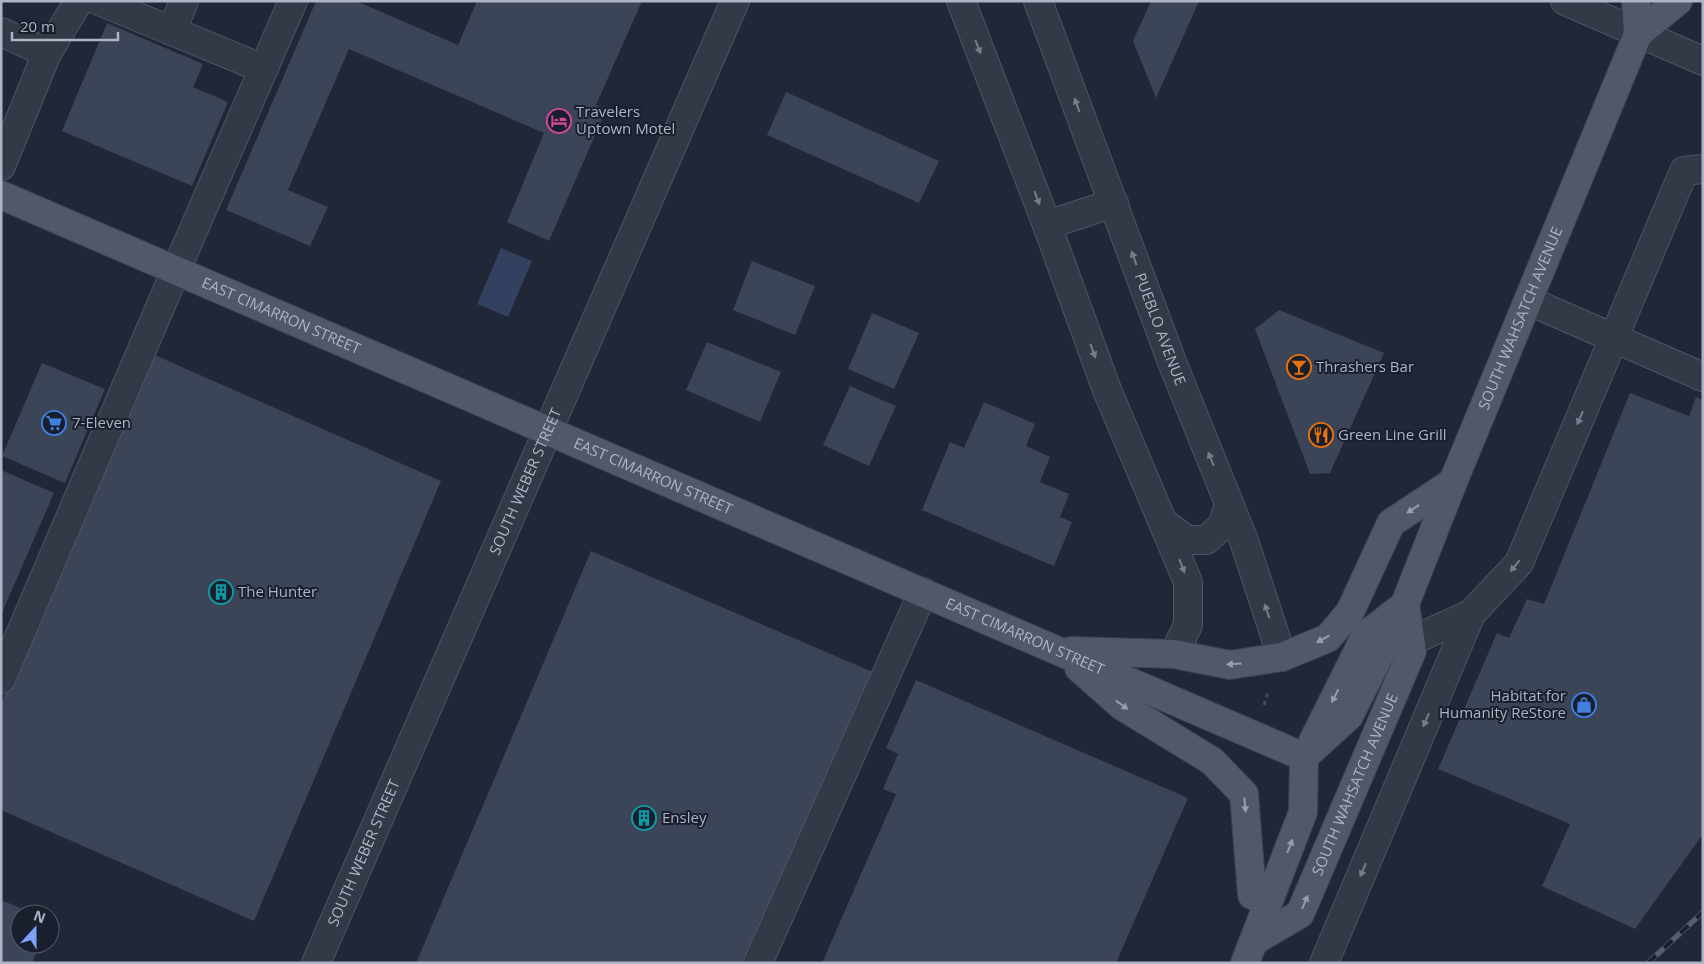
<svg xmlns="http://www.w3.org/2000/svg" width="1704" height="964" viewBox="0 0 1704 964" font-family="'Open Sans',sans-serif">
	<style>
		.water { fill: #33405f }
		.building { fill: #3c4457 }
		.lines { fill: none; stroke-linecap: round; stroke-linejoin: round }
		.minor-casing { stroke: #4e5462; stroke-width: 30 }
		.major-casing { stroke: #3d4251; stroke-width: 30 }
		.path { stroke: #3f5055; stroke-width: 3; stroke-dasharray: 4 4; stroke-linecap: butt }
		.minor { stroke: #333947; stroke-width: 28 }
		.major { stroke: #515868; stroke-width: 28 }
		.rail-casing { stroke: #555d6e; stroke-width: 5.5 }
		.rail { stroke: #191f2c; stroke-width: 4; stroke-dasharray: 11; stroke-linecap: butt }
		.oneway { fill: #767d8c }
		.oneway2 { fill: #969dad }
		.labels { text-anchor: middle; stroke-width: 4; stroke-linejoin: round; paint-order: stroke }
		.poi-label { font-size: 15px; fill: #adb4c4; stroke: #191f2c; text-anchor: start }
		.street-label { font-size: 15px; fill: #adb4c4; stroke: #191f2c }
	</style>
	<rect width="100%" height="100%" fill="#202737"/>
	<path class="water" d="M 501,248 L 532,261 L 508,317 L 477,304 Z"/>
	<g class="building">
		<path d="M 316,1 L 356,1 L 458,45 L 477,1 L 642,1 L 596,105 L 606,110 L 549,241 L 507,222 L 544,133 L 349,49 L 288,190 L 328,207 L 310,246 L 226,210 Z"/>
		<path d="M 1151,1 L 1199,1 L 1156,98 L 1133,41 Z"/>
		<path d="M 107,23 L 203,64 L 193,87 L 228,102 L 192,186 L 62,131 Z"/>
		<path d="M 786,92 L 939,161 L 919,203 L 767,135 Z"/>
		<path d="M 752,261 L 815,286 L 795,335 L 733,310 Z"/>
		<path d="M 1279,310 L 1384,353 L 1330,473 L 1310,474 L 1255,329 Z"/>
		<path d="M 872,313 L 919,333 L 894,389 L 848,369 Z"/>
		<path d="M 707,342 L 781,372 L 760,422 L 686,390 Z"/>
		<path d="M 150,353 L 441,481 L 254,921 L 1,810 L 1,703 Z"/>
		<path d="M 42,363 L 105,389 L 65,483 L 2,456 Z"/>
		<path d="M 850,386 L 896,406 L 869,466 L 823,445 Z"/>
		<path d="M 1630,393 L 1689,416 L 1696,397 L 1703,400 L 1703,834 L 1635,929 L 1542,886 L 1570,824 L 1438,769 L 1497,633 L 1509,638 L 1527,599 L 1544,604 Z"/>
		<path d="M 984,402 L 1035,424 L 1026,446 L 1050,457 L 1040,482 L 1069,494 L 1060,517 L 1072,522 L 1054,566 L 922,510 L 950,442 L 964,448 Z"/>
		<path d="M 1,470 L 54,493 L 1,615 Z"/>
		<path d="M 591,551 L 875,673 L 746,963 L 416,963 Z"/>
		<path d="M 916,680 L 1188,798 L 1116,963 L 822,963 L 896,794 L 883,789 L 898,754 L 886,748 Z"/>
		<path d="M 1,900 L 35,914 L 20,914 L 20,944 L 40,944 L 32,963 L 1,963 Z"/>
	</g>
	<g class="lines">
		<defs>
			<g id="minor">
				<path d="M 99,1 L 264,69"/>
				<path d="M 961,1 L 1047,225 L 1107,390 L 1188,582 L 1188,625 L 1174,654"/>
				<path id="s1" d="M 1038,1 L 1172,362 L 1243,538 L 1282,657"/>
				<path d="M 1565,1 L 1703,61"/>
				<path d="M 172,31 L 184,1"/>
				<path d="M 1,32 L 47,53 L 79,1"/>
				<path d="M 1,166 L 47,53"/>
				<path d="M 1047,225 L 1114,203"/>
				<path d="M 1529,301 L 1703,377"/>
				<path d="M 1165,524 L 1187,540 L 1206,540 L 1222,526 L 1229,505"/>
				<path d="M 1411,641 L 1471,614"/>
				<path d="M 1,679 L 176,270 L 293,1"/>
				<path id="s2" d="M 316,963 L 735,1"/>
				<path d="M 758,963 L 923,592"/>
				<path d="M 1324,963 L 1471,614 L 1519,563 L 1684,171 L 1703,169"/>
			</g>
			<g id="major">
				<path d="M 1638,34 L 1678,1"/>
				<path id="s3" d="M 1,195 L 1304,757"/>
				<path d="M 1072,651 L 1174,654 L 1230,665 L 1282,657 L 1328,638 L 1350,612 L 1391,523 L 1453,482"/>
				<path d="M 1079,668 L 1122,706 L 1212,761 L 1244,794 L 1252,895"/>
				<path d="M 1313,741 L 1366,635 L 1398,610"/>
				<path id="s4" d="M 1254,941 L 1300,914 L 1412,651 L 1405,604"/>
				<path id="s5" d="M 1245,963 L 1303,812 L 1304,757 L 1349,716 L 1405,604 L 1453,482 L 1638,34 L 1636,1"/>
			</g>
		</defs>
		<use href="#minor" class="minor-casing"/>
		<use href="#major" class="major-casing"/>
		<path class="path" d="M 1264,705 L 1268,692"/>
		<use href="#minor" class="minor"/>
		<use href="#major" class="major"/>
		<defs>
			<path id="rail" d="M 1648,963 L 1703,912"/>
		</defs>
		<use href="#rail" class="rail-casing"/>
		<use href="#rail" class="rail"/>
	</g>
	<defs><path id="oneway-solid" d="M-6-.8H1V-3.2L6.5 0L1 3.2V.8H-6Z" transform="scale(1.25)"/></defs>
	<g class="oneway">
		<use href="#oneway-solid" transform="translate(978 47) rotate(69)"/>
		<use href="#oneway-solid" transform="translate(1077 105) rotate(-110)"/>
		<use href="#oneway-solid" transform="translate(1037 198) rotate(69)"/>
		<use href="#oneway-solid" transform="translate(1134 258) rotate(-110)"/>
		<use href="#oneway-solid" transform="translate(1093 351) rotate(70)"/>
		<use href="#oneway-solid" transform="translate(1580 418) rotate(113)"/>
		<use href="#oneway-solid" transform="translate(1211 459) rotate(-112)"/>
		<use href="#oneway-solid" transform="translate(1182 566) rotate(69)"/>
		<use href="#oneway-solid" transform="translate(1515 566) rotate(129)"/>
		<use href="#oneway-solid" transform="translate(1267 611) rotate(-108)"/>
		<use href="#oneway-solid" transform="translate(1426 720) rotate(113)"/>
		<use href="#oneway-solid" transform="translate(1363 870) rotate(113)"/>
	</g>
	<g class="oneway2">
		<use href="#oneway-solid" transform="translate(1413 509) rotate(146)"/>
		<use href="#oneway-solid" transform="translate(1323 639) rotate(151)"/>
		<use href="#oneway-solid" transform="translate(1234 664) rotate(177)"/>
		<use href="#oneway-solid" transform="translate(1335 696) rotate(117)"/>
		<use href="#oneway-solid" transform="translate(1122 705) rotate(36)"/>
		<use href="#oneway-solid" transform="translate(1245 805) rotate(85)"/>
		<use href="#oneway-solid" transform="translate(1290 846) rotate(-69)"/>
		<use href="#oneway-solid" transform="translate(1305 902) rotate(-67)"/>
	</g>
	<defs>
		<symbol id="hotel-ring" viewBox="-11 -11 22 22"><circle r="9.5" fill="#191f2c" stroke="#d1479c" stroke-width="1.5"/><path d="M-6-4.5h1.5V1H6V5H4.5V3h-9V5H-6ZM-4 0a1.8 1.8 0 1 1 3.6 0ZM.5 0V-2.5h3Q6-2.5 6 0Z" fill="#d1479c"/></symbol>
		<symbol id="bar-ring" viewBox="-11 -11 22 22"><circle r="9.5" fill="#191f2c" stroke="#e8710a" stroke-width="1.5"/><path d="M-6-5H6L.8 .8V4.5H3.5V6h-7V4.5H-.8V.8Z" fill="#e8710a"/></symbol>
		<symbol id="supermarket-ring" viewBox="-11 -11 22 22"><circle r="9.5" fill="#191f2c" stroke="#3f7fe0" stroke-width="1.5"/><path d="M-6-5.5h2.5l.6 2H6L4.5 2H-2.5L-4.4-4H-6ZM-1.5 3.2a1.3 1.3 0 1 0 .1 0ZM3 3.2a1.3 1.3 0 1 0 .1 0Z" fill="#3f7fe0"/></symbol>
		<symbol id="restaurant-ring" viewBox="-11 -11 22 22"><circle r="9.5" fill="#191f2c" stroke="#e8710a" stroke-width="1.5"/><path d="M-5-6h1v4h1v-4h1v4h1v-4h1v5L-1.5 .5V6h-2V.5L-5-1ZM5-6V6H3V1.5H1.5Q1.5-4 5-6Z" fill="#e8710a"/></symbol>
		<symbol id="building-ring" viewBox="-11 -11 22 22"><circle r="9.5" fill="#191f2c" stroke="#0f9aa8" stroke-width="1.5"/><path d="M-4-6H4V6H1V3H-1V6H-4ZM-2.5-4.3h1.7v1.8h-1.7ZM.8-4.3h1.7v1.8H.8ZM-2.5-1h1.7V.8h-1.7ZM.8-1h1.7V.8H.8Z" fill="#0f9aa8"/></symbol>
		<symbol id="shop-ring" viewBox="-11 -11 22 22"><circle r="9.5" fill="#191f2c" stroke="#3f7fe0" stroke-width="1.5"/><path d="M-5-2.5h2.3a2.7 3.5 0 0 1 5.4 0H5L5.5 6h-11ZM-1.5-2.5h3a1.5 2.3 0 0 0-3 0Z" fill="#3f7fe0"/></symbol>
	</defs>
	<g fill-rule="evenodd">
		<use href="#hotel-ring" x="545" y="107" width="28" height="28"/>
		<use href="#bar-ring" x="1285" y="353" width="28" height="28"/>
		<use href="#supermarket-ring" x="40" y="409" width="28" height="28"/>
		<use href="#restaurant-ring" x="1307" y="421" width="28" height="28"/>
		<use href="#building-ring" x="207" y="578" width="28" height="28"/>
		<use href="#shop-ring" x="1570" y="691" width="28" height="28"/>
		<use href="#building-ring" x="630" y="804" width="28" height="28"/>
	</g>
	<g class="labels">
		<g class="poi-label">
			<text x="576" y="117">Travelers<tspan x="576" dy="17">Uptown Motel</tspan></text>
			<text x="1316" y="372">Thrashers Bar</text>
			<text x="72" y="428">7-Eleven</text>
			<text x="1338" y="440">Green Line Grill</text>
			<text x="238" y="597">The Hunter</text>
			<text x="1566" y="701" text-anchor="end">Habitat for<tspan x="1566" dy="17">Humanity ReStore</tspan></text>
			<text x="662" y="823">Ensley</text>
		</g>
		<g class="street-label">
			<text dy="5" stroke="none"><textPath href="#s3" startOffset="305">EAST CIMARRON STREET</textPath></text>
			<text dy="5" stroke="none"><textPath href="#s5" startOffset="711">SOUTH WAHSATCH AVENUE</textPath></text>
			<text dy="5" stroke="none"><textPath href="#s1" startOffset="350">PUEBLO AVENUE</textPath></text>
			<text dy="5" stroke="none"><textPath href="#s3" startOffset="710">EAST CIMARRON STREET</textPath></text>
			<text dy="5" stroke="none"><textPath href="#s2" startOffset="525">SOUTH WEBER STREET</textPath></text>
			<text dy="5" stroke="none"><textPath href="#s3" startOffset="1115">EAST CIMARRON STREET</textPath></text>
			<text dy="5" stroke="none"><textPath href="#s4" startOffset="194">SOUTH WAHSATCH AVENUE</textPath></text>
			<text dy="5" stroke="none"><textPath href="#s2" startOffset="120">SOUTH WEBER STREET</textPath></text>
		</g>
	</g>
	<rect width="1704" height="964" fill="none" stroke="#adb4c4" stroke-width="5"/>
	<g transform="translate(35 929) rotate(21)"><circle r="24" fill="#191f2c" stroke="#545b69"/>
	<path d="M0-4L9 19L0 12L-9 19Z" fill="#7fa0f8"/>
	<text y="-8" font-size="14" font-weight="bold" text-anchor="middle" fill="#adb4c4">N</text>
	</g>
	<path d="M12 32v8h106v-8" fill="none" stroke="#adb4c4" stroke-width="2.5"/>
	<text x="20" y="32" font-size="15" fill="#adb4c4" stroke="#191f2c" stroke-width="4" paint-order="stroke">20 m</text>
</svg>
